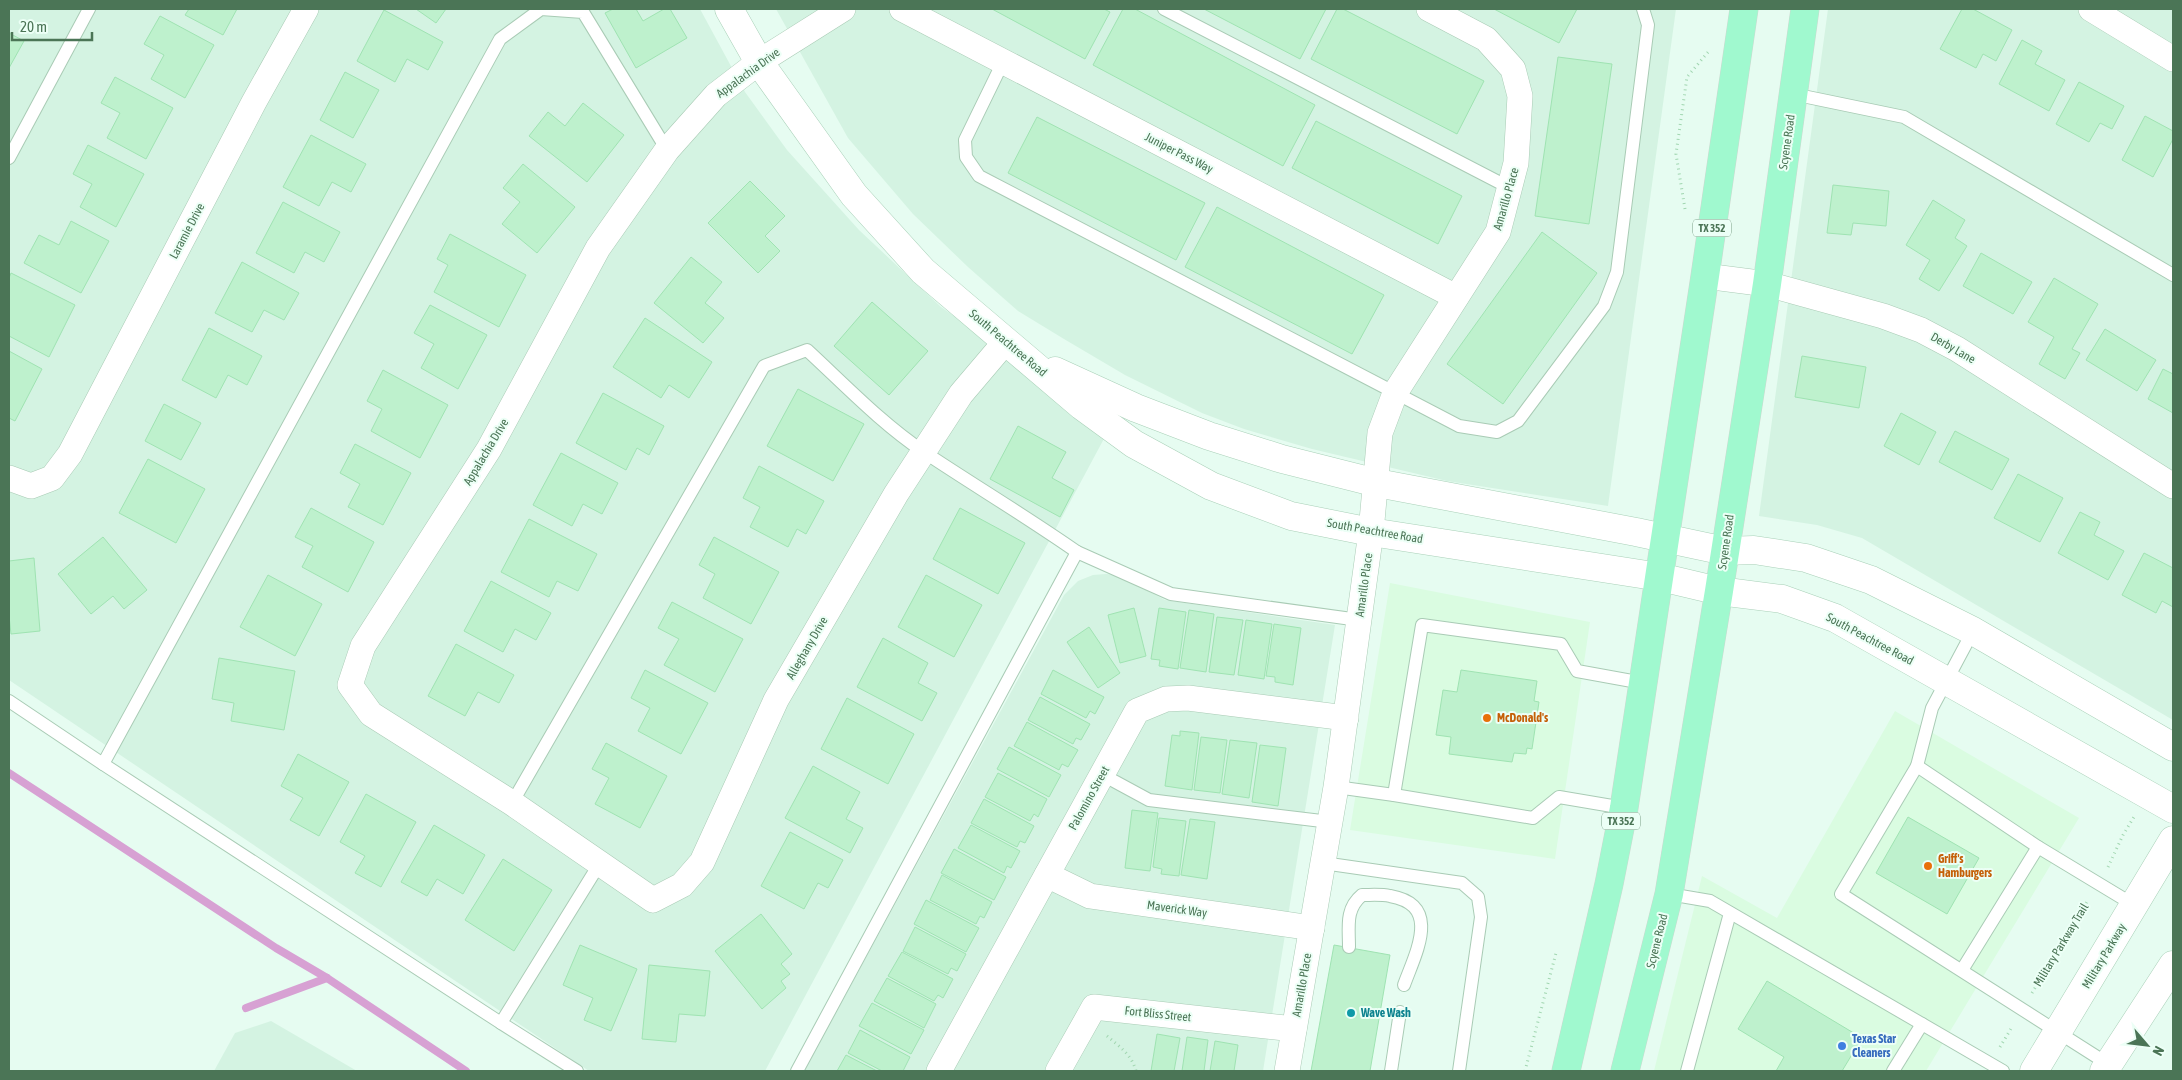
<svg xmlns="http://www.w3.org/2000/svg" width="2182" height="1080" viewBox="0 0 2182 1080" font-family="'Asap Condensed',sans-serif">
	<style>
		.residential { fill: #d4f3e2 }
		.commercial { fill: #dafce1 }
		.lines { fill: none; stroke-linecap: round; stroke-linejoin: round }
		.stream { stroke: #d7a1d3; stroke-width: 8 }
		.building { fill: #bef1cd; stroke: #9fe3b2 }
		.service-casing { stroke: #a9cbb5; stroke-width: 14 }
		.minor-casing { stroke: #a9cbb5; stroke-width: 26 }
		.secondary-casing { stroke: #a9d0b8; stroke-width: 29 }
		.primary-casing { stroke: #cdd8d0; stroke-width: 29 }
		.path { stroke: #a1d6b0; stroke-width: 3; stroke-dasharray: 1 4; stroke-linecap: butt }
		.service { stroke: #fff; stroke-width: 12 }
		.minor { stroke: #fff; stroke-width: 25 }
		.secondary { stroke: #fff; stroke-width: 28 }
		.primary { stroke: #a0f9cf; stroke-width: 28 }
		.food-dot { fill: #e8710a; stroke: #ecfff6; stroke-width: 2 }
		.culture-dot { fill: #0f9aa8; stroke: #ecfff6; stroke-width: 2 }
		.shop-dot { fill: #3f7fe0; stroke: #ecfff6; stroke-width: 2 }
		.labels { text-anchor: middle; stroke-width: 4; stroke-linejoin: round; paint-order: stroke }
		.shield { fill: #ecfff6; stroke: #7b9e86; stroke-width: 1 }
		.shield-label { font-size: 11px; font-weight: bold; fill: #4b7556 }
		.street-label { font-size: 12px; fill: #4b7556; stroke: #ecfff6 }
		.food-label { font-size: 12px; font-weight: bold; fill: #c56008; stroke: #ecfff6; text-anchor: start }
		.culture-label { font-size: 12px; font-weight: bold; fill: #0d838f; stroke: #ecfff6; text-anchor: start }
		.shop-label { font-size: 12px; font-weight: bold; fill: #366cbe; stroke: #ecfff6; text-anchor: start }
	</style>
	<rect width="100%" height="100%" fill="#e6fcf1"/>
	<g class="residential">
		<path d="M 9,9 L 700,9 L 745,92 L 787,150 L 859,230 L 941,307 L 1041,378 L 1114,420 L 765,1071 L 589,1071 L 9,680 Z"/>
		<path d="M 776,9 L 1676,9 L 1608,506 L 1447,481 L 1312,449 L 1244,429 L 1202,413 L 1125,375 L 1064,339 L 1018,311 L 968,267 L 913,214 L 848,138 Z"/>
		<path d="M 1828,9 L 2173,9 L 2173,720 L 1862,538 L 1817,525 L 1759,516 Z"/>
		<path d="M 1106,574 L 1118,575 L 1165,600 L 1335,625 L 1263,1071 L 804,1071 L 1064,595 L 1078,581 L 1093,575 Z"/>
		<path d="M 271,1021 L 357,1071 L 214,1071 L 235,1033 Z"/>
	</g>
	<g class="commercial">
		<path d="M 1390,583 L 1590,622 L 1555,859 L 1350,830 Z"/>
		<path d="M 1895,711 L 2079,818 L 1926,1071 L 1654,1071 L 1702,876 L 1777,918 Z"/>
	</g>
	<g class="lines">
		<g class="stream">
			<path d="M 9,773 L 276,948 L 327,978 L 466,1071"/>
			<path d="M 246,1008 L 327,978"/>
		</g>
	</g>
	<g class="building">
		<path d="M 189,9 L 237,9 L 223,35 L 185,15 Z"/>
		<path d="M 416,9 L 446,9 L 436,23 Z"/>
		<path d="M 613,9 L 636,9 L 643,21 L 664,9 L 670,9 L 687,38 L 636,68 L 605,13 Z"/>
		<path d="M 992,9 L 1104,9 L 1110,12 L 1085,59 Z"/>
		<path d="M 1123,9 L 1135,9 L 1315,105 L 1283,166 L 1093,65 Z"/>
		<path d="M 1204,9 L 1326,9 L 1300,59 Z"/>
		<path d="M 1337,9 L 1343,9 L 1484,81 L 1457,134 L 1311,59 Z"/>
		<path d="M 1494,9 L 1577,9 L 1559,43 Z"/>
		<path d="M 1962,9 L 1973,9 L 2012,30 L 1996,61 L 1983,54 L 1976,68 L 1940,49 Z"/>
		<path d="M 384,10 L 443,42 L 428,70 L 407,59 L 395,82 L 357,61 Z"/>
		<path d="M 160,16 L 214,45 L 185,98 L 151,79 L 164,55 L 144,44 Z"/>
		<path d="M 9,33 L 24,41 L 9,68 Z"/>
		<path d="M 2022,40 L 2042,51 L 2035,64 L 2065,80 L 2049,111 L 1999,84 Z"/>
		<path d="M 1558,57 L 1612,64 L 1589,224 L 1535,216 Z"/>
		<path d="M 345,72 L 379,90 L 353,138 L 320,120 Z"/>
		<path d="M 115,77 L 173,108 L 146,159 L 107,138 L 120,113 L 101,103 Z"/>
		<path d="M 2079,82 L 2124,106 L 2112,129 L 2100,123 L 2089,142 L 2056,124 Z"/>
		<path d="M 583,103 L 624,135 L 587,182 L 529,136 L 548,112 L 565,126 Z"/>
		<path d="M 2145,116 L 2173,131 L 2173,139 L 2153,177 L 2122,160 Z"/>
		<path d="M 1037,117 L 1205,203 L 1176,260 L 1008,173 Z"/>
		<path d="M 1316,121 L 1462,196 L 1438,244 L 1292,168 Z"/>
		<path d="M 311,135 L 366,164 L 351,192 L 332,182 L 319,206 L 283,187 Z"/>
		<path d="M 88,145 L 144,174 L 116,227 L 80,207 L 92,184 L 73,174 Z"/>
		<path d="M 523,164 L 575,207 L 537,253 L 502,224 L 520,202 L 503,188 Z"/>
		<path d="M 750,181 L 785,216 L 765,236 L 780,251 L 758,273 L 708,223 Z"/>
		<path d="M 1833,185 L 1889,191 L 1886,226 L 1853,223 L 1851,235 L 1827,233 Z"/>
		<path d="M 1933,200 L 1965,220 L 1955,238 L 1967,246 L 1939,291 L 1919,279 L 1930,260 L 1906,245 Z"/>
		<path d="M 283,202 L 340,232 L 324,262 L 305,252 L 294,273 L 256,253 Z"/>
		<path d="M 1217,207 L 1384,295 L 1352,354 L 1185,267 Z"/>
		<path d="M 71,221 L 109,241 L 81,293 L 24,263 L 39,235 L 59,245 Z"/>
		<path d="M 1542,232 L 1597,273 L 1503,404 L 1447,364 Z"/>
		<path d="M 450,234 L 526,275 L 499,327 L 434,292 L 448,265 L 437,259 Z"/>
		<path d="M 1981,253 L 2032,282 L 2013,314 L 1963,286 Z"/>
		<path d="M 691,257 L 722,282 L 705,303 L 724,318 L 703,343 L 654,303 Z"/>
		<path d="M 242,262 L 299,293 L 284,320 L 264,310 L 252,332 L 215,313 Z"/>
		<path d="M 11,273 L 75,305 L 49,357 L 9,336 L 9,278 Z"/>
		<path d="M 2054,278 L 2098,304 L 2072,349 L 2080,353 L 2065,379 L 2039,364 L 2054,337 L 2028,322 Z"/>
		<path d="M 872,302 L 928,351 L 889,395 L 834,346 Z"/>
		<path d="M 430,305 L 487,335 L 458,389 L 421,368 L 434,344 L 414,333 Z"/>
		<path d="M 645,318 L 712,362 L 689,398 L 669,385 L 661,398 L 613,367 Z"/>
		<path d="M 209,328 L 262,356 L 247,385 L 228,375 L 216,398 L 182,380 Z"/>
		<path d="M 2105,329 L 2156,360 L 2137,391 L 2086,360 Z"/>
		<path d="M 9,351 L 42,369 L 15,421 L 9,418 Z"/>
		<path d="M 1802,356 L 1866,367 L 1859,408 L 1795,397 Z"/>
		<path d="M 2163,369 L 2173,374 L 2173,413 L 2148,399 Z"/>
		<path d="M 383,370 L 448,405 L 420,458 L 371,431 L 382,409 L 367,401 Z"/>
		<path d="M 798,389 L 864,424 L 833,481 L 767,446 Z"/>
		<path d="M 603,393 L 664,426 L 649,455 L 637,448 L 626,470 L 576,443 Z"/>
		<path d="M 164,404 L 201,423 L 181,460 L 145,441 Z"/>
		<path d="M 1901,413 L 1936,432 L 1919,465 L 1884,446 Z"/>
		<path d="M 1018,426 L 1066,452 L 1052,478 L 1074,490 L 1060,517 L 990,479 Z"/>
		<path d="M 1955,431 L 2009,459 L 1992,490 L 1939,462 Z"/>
		<path d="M 355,444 L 411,473 L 383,525 L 348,507 L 360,484 L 340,473 Z"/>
		<path d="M 561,453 L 618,483 L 602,514 L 583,504 L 572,526 L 533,505 Z"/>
		<path d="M 148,459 L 205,489 L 176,543 L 119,513 Z"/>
		<path d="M 759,466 L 824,501 L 806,534 L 797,529 L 788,547 L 750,527 L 760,507 L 743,498 Z"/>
		<path d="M 2018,474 L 2063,498 L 2040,542 L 1994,518 Z"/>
		<path d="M 311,508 L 374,542 L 348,592 L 302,567 L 313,546 L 295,537 Z"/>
		<path d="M 960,508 L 1025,543 L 998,594 L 933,559 Z"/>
		<path d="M 2080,512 L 2100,522 L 2094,535 L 2124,551 L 2108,580 L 2058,553 Z"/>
		<path d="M 529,519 L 597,554 L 578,591 L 557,581 L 549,597 L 501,572 Z"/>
		<path d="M 103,537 L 147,590 L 124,609 L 113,596 L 91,614 L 58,574 Z"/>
		<path d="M 714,537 L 779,572 L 751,624 L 703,598 L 715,574 L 699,565 Z"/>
		<path d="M 2144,553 L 2173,568 L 2173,607 L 2162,601 L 2156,613 L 2122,595 Z"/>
		<path d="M 34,558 L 40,631 L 11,634 L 9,616 L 9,561 Z"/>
		<path d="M 268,575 L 322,604 L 295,656 L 240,627 Z"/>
		<path d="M 926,575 L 982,605 L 954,657 L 898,627 Z"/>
		<path d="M 491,581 L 551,613 L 536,640 L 515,629 L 503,652 L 464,631 Z"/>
		<path d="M 672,602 L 743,639 L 715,692 L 664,665 L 679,639 L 658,628 Z"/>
		<path d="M 1134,608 L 1146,656 L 1120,663 L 1108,615 Z"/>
		<path d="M 1159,608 L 1186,612 L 1178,669 L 1159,666 L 1160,660 L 1151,659 Z"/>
		<path d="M 1189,610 L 1214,614 L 1206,672 L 1180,668 Z"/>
		<path d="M 1217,617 L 1243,620 L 1234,675 L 1209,672 Z"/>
		<path d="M 1246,620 L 1272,624 L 1264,679 L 1238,675 Z"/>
		<path d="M 1274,624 L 1301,628 L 1293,685 L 1275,682 L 1275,677 L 1266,676 Z"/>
		<path d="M 1089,627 L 1120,673 L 1098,688 L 1067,642 Z"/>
		<path d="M 883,638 L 928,663 L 918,683 L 937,693 L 922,721 L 857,687 Z"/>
		<path d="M 456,644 L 514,675 L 499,703 L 478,692 L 465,716 L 428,696 Z"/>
		<path d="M 219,658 L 295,671 L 284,730 L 231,721 L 234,703 L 212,699 Z"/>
		<path d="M 645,670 L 708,703 L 681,754 L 638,731 L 650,708 L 631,698 Z"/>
		<path d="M 1053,670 L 1104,697 L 1095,714 L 1090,711 L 1086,718 L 1041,694 Z"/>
		<path d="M 1461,670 L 1537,681 L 1534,701 L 1539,702 L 1532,749 L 1527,748 L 1526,754 L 1514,753 L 1512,762 L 1449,754 L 1451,737 L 1436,735 L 1443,690 L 1457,692 Z"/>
		<path d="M 1040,697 L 1090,724 L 1081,740 L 1076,738 L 1073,744 L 1028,720 Z"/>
		<path d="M 847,698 L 914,734 L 888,784 L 821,749 Z"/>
		<path d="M 1027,722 L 1078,750 L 1068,767 L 1062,764 L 1059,770 L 1014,746 Z"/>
		<path d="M 1180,731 L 1199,733 L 1192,790 L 1165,786 L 1172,735 L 1180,736 Z"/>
		<path d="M 1201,737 L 1227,740 L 1220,793 L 1194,790 Z"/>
		<path d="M 1230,740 L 1257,743 L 1249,798 L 1222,794 Z"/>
		<path d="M 606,743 L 667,776 L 640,828 L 595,804 L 609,778 L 592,769 Z"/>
		<path d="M 1260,745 L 1286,748 L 1278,806 L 1252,802 Z"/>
		<path d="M 1009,747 L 1061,775 L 1049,797 L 997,769 Z"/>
		<path d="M 298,754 L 349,782 L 319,836 L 290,820 L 303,798 L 281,786 Z"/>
		<path d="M 813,766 L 860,792 L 846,819 L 863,828 L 850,853 L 785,818 Z"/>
		<path d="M 998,773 L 1047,799 L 1038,817 L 1034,814 L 1030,821 L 985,797 Z"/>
		<path d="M 366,794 L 416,822 L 381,887 L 355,873 L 365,856 L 340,842 Z"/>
		<path d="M 984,799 L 1034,826 L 1025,843 L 1020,841 L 1017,847 L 971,823 Z"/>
		<path d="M 1132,810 L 1158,813 L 1150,871 L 1125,868 Z"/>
		<path d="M 1908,817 L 1979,858 L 1947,914 L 1876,873 Z"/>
		<path d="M 1159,818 L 1186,821 L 1179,876 L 1161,874 L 1162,869 L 1153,867 Z"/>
		<path d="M 1190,819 L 1215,822 L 1207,879 L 1181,875 Z"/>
		<path d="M 434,825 L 485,855 L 463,894 L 437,879 L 427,896 L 401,882 Z"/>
		<path d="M 971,825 L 1020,851 L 1011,868 L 1007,866 L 1004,873 L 958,848 Z"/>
		<path d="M 790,832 L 843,860 L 828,888 L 818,883 L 804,909 L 761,886 Z"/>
		<path d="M 954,849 L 1006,877 L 994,900 L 941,873 Z"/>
		<path d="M 503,859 L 552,890 L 514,951 L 465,920 Z"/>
		<path d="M 942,875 L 992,902 L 984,918 L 980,916 L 976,924 L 930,900 Z"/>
		<path d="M 926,900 L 979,928 L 966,952 L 914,924 Z"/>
		<path d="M 761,914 L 792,954 L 781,964 L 790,974 L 781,981 L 786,988 L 762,1009 L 715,951 Z"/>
		<path d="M 915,927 L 966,954 L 957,971 L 951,968 L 948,974 L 903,951 Z"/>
		<path d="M 580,945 L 637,969 L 611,1031 L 584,1020 L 593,998 L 563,985 Z"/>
		<path d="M 1334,945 L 1390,955 L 1370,1071 L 1311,1071 Z"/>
		<path d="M 902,952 L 953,979 L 943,998 L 938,995 L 934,1001 L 888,976 Z"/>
		<path d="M 649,965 L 710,971 L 705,1016 L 679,1014 L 676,1042 L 642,1039 Z"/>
		<path d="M 887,978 L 936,1004 L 924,1028 L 874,1001 Z"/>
		<path d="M 1767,981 L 1862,1038 L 1842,1071 L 1776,1071 L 1784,1057 L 1738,1029 Z"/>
		<path d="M 872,1003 L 924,1030 L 911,1054 L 859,1026 Z"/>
		<path d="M 860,1030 L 910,1057 L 903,1071 L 882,1071 L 848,1053 Z"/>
		<path d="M 1157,1034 L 1180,1038 L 1174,1071 L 1151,1071 Z"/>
		<path d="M 1187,1037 L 1208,1040 L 1204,1071 L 1182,1071 Z"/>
		<path d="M 1215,1041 L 1238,1045 L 1234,1071 L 1210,1071 Z"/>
		<path d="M 846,1055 L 877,1071 L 837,1071 Z"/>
	</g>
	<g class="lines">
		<defs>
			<g id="service">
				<path d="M 1164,9 L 1510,188"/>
				<path d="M 1003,62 L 965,140 L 966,157 L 979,176 L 1459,426 L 1497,432 L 1518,421 L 1604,306 L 1617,272 L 1648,25 L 1643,9"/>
				<path d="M 1793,94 L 1904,117 L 2173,275"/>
				<path d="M 9,158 L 89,9"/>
				<path d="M 1077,552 L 1171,594 L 1359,620"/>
				<path d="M 1973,631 L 1932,708 L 1917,766 L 1841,894 L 2108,1064"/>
				<path d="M 9,701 L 103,764 L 500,39 L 541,9 L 583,12 L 667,150"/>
				<path d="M 103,764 L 501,1023"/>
				<path d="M 1917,766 L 2038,847 L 2134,905"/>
				<path d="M 1101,774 L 1149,800 L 1330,822"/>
				<path d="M 1336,787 L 1394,795"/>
				<path d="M 512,803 L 764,366 L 807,350 C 845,385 881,423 924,452 C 975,486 1027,517 1077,552 L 797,1071"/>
				<path d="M 1624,808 L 1559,797 L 1533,818 L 1394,795 L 1422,625 L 1561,644 L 1577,671 L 1643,683"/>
				<path d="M 1323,863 L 1462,883 L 1478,897 L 1481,917 L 1459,1071"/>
				<path d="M 1669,894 L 1710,901 L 2003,1071"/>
				<path d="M 1349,947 C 1349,927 1345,909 1362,895 C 1371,895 1381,894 1390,896 C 1442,905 1416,952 1404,985"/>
				<path d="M 1962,970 L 2038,847"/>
				<path d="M 577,1071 L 501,1023 L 600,863"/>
				<path d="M 1391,1071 L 1400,1012"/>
				<path d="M 1687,1071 L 1730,913"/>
				<path d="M 1893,1071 L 1922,1024"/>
			</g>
			<g id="minor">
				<path d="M 843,9 L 759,62 L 716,95 L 667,150 L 598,248 L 489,449 L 363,646 L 350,685 L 371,714 L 512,803 L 653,900 L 682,885 L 702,862 L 776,700 L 896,494 L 961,394 L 1006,341"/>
				<path d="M 902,9 L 1456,297"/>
				<path d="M 2091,9 L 2173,59"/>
				<path d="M 1705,276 L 1767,284 L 1883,316 L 1921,330 L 1957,349 L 2173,486"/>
				<path d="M 9,478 L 31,486 L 52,478 L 70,454 L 254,102 L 306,9"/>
				<path d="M 1047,875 L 1090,896 L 1312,928"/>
				<path d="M 939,1071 L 1137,711 L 1166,699 L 1188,698 L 1346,718"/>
				<path d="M 1058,1071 L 1094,1007 L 1294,1029"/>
				<path d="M 1287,1071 L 1336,787 L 1371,532 L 1380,433 L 1395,393 L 1498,232 L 1516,163 L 1520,96 L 1513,69 L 1486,39 L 1429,9"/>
			</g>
			<g id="secondary">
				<path d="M 729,9 L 759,62 L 854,195 L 923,271 L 1082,406 L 1134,444 L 1211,486 L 1291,516 L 1371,532 L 1660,577 L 1719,591 L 1782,599 L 1835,618 L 2173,809"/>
				<path d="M 1055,371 L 1136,408 L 1209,436 L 1282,459 L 1377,483 L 1636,532 L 1725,551 L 1754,550 L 1806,558 L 1871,580 L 1973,631 L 2173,747"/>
				<path d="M 2034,1071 L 2173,840"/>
				<path d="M 2104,1071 L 2173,965"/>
			</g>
			<g id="primary">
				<path d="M 1566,1071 L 1609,884 L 1624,808 L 1705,276 L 1744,9"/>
				<path d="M 1625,1071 L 1669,894 L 1719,591 L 1767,284 L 1805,9"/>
			</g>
		</defs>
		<use href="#service" class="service-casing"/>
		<use href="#minor" class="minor-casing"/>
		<use href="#secondary" class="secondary-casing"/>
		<use href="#primary" class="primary-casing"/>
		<g class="path">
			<path d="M 1685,209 L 1676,154 L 1687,77 L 1709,51"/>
			<path d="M 2108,867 L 2123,835 L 2134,817"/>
			<path d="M 2032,993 L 2088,900"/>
			<path d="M 1107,1036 C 1119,1046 1132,1055 1136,1071"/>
			<path d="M 2000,1047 L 2012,1027"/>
			<path d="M 1525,1071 L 1556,953"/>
		</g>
		<use href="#service" class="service"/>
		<use href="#minor" class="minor"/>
		<use href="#secondary" class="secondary"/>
		<use href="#primary" class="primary"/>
	</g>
	<g class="food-dot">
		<circle cx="1487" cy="718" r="5"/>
		<circle cx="1928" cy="866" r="5"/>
	</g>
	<circle class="culture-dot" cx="1351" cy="1013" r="5"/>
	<circle class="shop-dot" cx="1842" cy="1046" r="5"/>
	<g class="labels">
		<g class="shield">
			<rect x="1693" y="219.5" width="38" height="17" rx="4"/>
			<rect x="1602" y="812.5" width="38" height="17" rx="4"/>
		</g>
		<g class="shield-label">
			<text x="1712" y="232">TX 352</text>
			<text x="1621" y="825">TX 352</text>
		</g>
		<g class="street-label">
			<text transform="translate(748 73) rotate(-36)" y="4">Appalachia Drive</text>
			<text transform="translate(1787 142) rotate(-82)" y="4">Scyene Road</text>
			<text transform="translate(1179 153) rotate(27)" y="4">Juniper Pass Way</text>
			<text transform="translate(1506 199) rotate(-74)" y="4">Amarillo Place</text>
			<text transform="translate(187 231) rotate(-62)" y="4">Laramie Drive</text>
			<text transform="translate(1008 343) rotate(40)" y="4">South Peachtree Road</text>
			<text transform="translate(1953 348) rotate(30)" y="4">Derby Lane</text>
			<text transform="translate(486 452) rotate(-59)" y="4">Appalachia Drive</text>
			<text transform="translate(1375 531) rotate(10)" y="4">South Peachtree Road</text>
			<text transform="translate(1726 542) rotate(-82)" y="4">Scyene Road</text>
			<text transform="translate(1364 585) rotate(-82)" y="4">Amarillo Place</text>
			<text transform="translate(1870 639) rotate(28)" y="4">South Peachtree Road</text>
			<text transform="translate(807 648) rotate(-60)" y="4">Alleghany Drive</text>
			<text transform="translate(1089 798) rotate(-61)" y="4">Palomino Street</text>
			<text transform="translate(1177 909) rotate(8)" y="4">Maverick Way</text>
			<text transform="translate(1657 941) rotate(-76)" y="4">Scyene Road</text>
			<text transform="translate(2061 945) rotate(-59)" y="4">Military Parkway Trail</text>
			<text transform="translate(2104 956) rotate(-59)" y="4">Military Parkway</text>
			<text transform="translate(1302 985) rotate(-80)" y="4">Amarillo Place</text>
			<text transform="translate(1158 1014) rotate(6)" y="4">Fort Bliss Street</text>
		</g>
		<g class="food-label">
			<text x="1497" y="722">McDonald's</text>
			<text x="1938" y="863">Griff's<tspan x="1938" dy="14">Hamburgers</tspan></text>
		</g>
		<g class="culture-label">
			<text x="1361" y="1017">Wave Wash</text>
		</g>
		<g class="shop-label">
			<text x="1852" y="1043">Texas Star<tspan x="1852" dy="14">Cleaners</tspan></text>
		</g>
	</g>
	<rect width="2182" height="1080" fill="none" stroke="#4b7556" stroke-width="20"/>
	<g transform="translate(2147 1045) rotate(118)" stroke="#ecfff6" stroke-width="4" paint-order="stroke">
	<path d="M0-4L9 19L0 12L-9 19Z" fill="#4b7556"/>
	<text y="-8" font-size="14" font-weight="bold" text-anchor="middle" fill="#4b7556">N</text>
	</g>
	<path d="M12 32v8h80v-8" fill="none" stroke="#4b7556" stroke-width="2.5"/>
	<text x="20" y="32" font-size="15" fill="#4b7556" stroke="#ecfff6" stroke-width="4" paint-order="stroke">20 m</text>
</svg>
